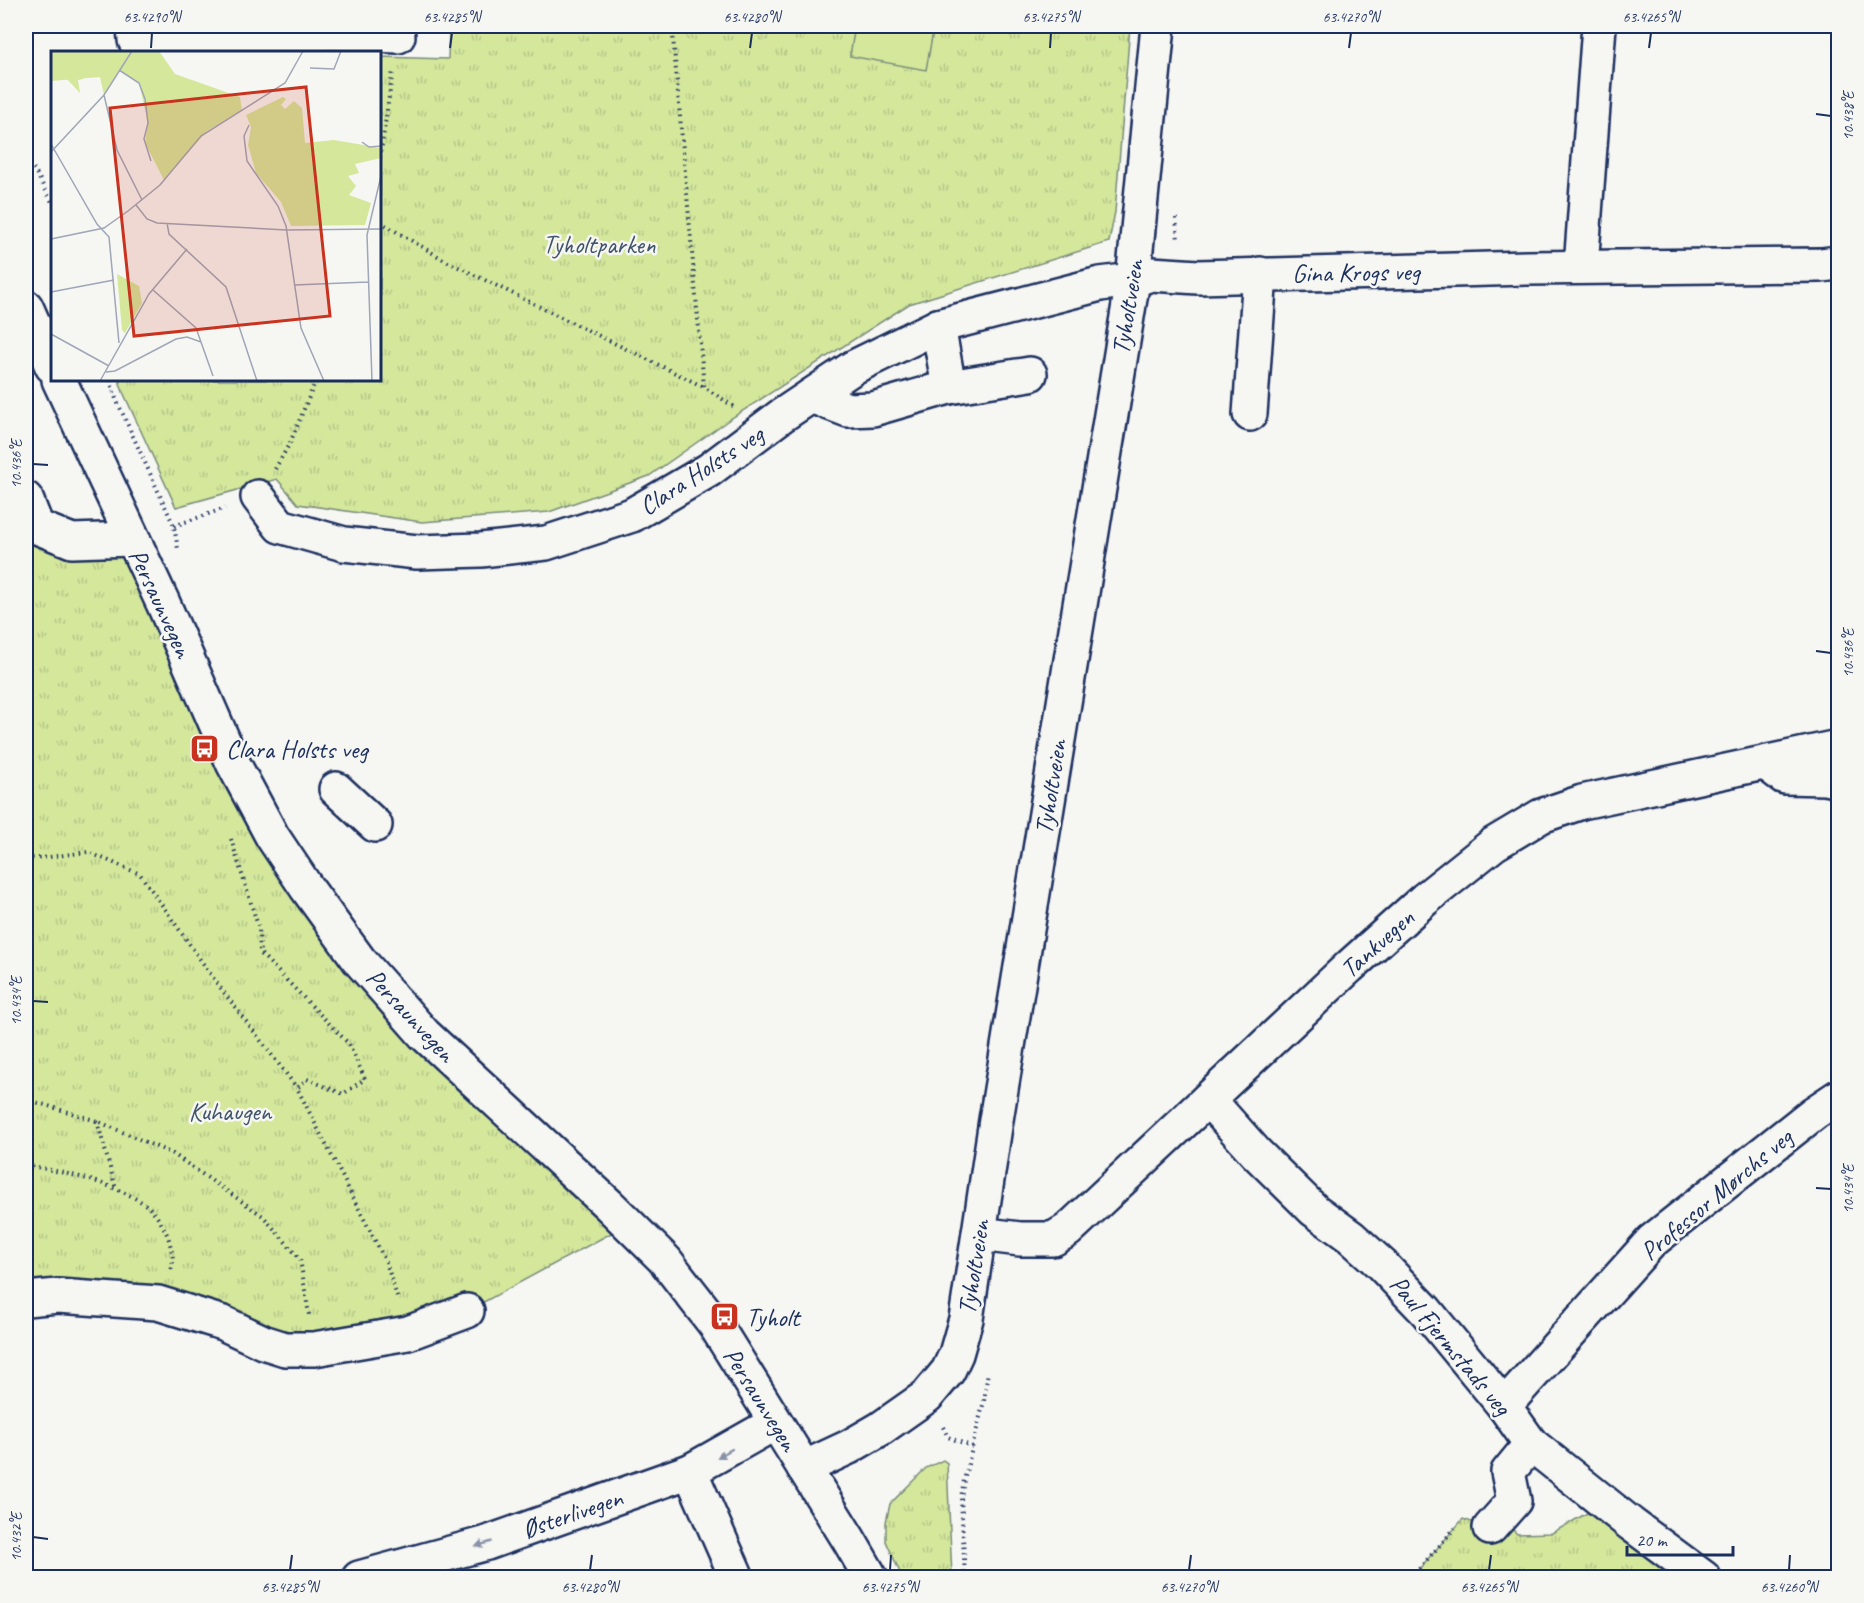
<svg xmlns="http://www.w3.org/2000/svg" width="1864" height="1603" viewBox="0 0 1864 1603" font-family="Caveat,sans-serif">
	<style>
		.grass { fill: url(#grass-tufts); stroke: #788b7c; stroke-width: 1.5 }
		.pitch { fill: #d4e79b; stroke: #788b7c; stroke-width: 1.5 }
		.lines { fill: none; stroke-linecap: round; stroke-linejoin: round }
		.minor-casing { stroke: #1b2f5e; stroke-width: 38 }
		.path { stroke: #1b2f5e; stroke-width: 4; stroke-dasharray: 1.5 4.5; stroke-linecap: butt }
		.minor { stroke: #f6f6f2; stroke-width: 33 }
		.oneway { fill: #8892a8 }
		.ticks { fill: none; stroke: #1b2f5e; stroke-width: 2 }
		.labels { text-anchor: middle; stroke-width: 5; stroke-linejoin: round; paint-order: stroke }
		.park-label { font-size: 26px; fill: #40546a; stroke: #f6f6f2 }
		.street-label { font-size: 26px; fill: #1b2f5e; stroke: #f6f6f2 }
		.poi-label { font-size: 26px; fill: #1b2f5e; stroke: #f6f6f2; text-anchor: start }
		.inset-road { fill: none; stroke: #9ea6b7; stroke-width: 1.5 }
		.view { fill: #c8321e; fill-opacity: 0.15; stroke: #c8321e; stroke-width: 3 }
		.inset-edge { fill: none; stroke: #1b2f5e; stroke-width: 3 }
		.neatline { fill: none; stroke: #1b2f5e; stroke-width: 2 }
		.ticks-label { font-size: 15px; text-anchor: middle; fill: #1b2f5e }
	</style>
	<defs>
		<pattern id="grass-tufts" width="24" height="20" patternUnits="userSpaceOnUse" patternTransform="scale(1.5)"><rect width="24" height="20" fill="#d4e79b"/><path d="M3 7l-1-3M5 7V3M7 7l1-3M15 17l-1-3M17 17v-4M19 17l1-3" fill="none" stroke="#b5c688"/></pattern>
	</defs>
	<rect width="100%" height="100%" fill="#f6f6f2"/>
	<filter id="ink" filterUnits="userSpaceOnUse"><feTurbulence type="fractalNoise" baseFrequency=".0167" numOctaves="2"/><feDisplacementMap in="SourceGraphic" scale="12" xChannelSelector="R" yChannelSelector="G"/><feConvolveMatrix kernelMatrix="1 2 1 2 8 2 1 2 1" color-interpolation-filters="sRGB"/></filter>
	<g filter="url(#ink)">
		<g class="grass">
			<path d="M 449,26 L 1130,26 L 1115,212 L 1109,242 L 909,304 L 730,419 L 649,476 L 549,512 L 422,522 L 298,504 L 277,479 L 176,507 L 123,392 L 119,380 L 380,380 L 380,57 L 448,59 Z"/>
			<path d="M 132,539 L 272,836 L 448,1056 L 628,1224 L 467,1311 L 314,1349 L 223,1323 L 26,1299 L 26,545 L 27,542 Z"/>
			<path d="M 943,1460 L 947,1463 L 952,1577 L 902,1577 L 886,1541 L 886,1522 L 890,1504 L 926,1468 Z"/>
			<path d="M 1605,1503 L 1705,1578 L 1411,1578 L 1463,1519 L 1490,1528 L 1500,1517 L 1517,1534 L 1552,1533 Z"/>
		</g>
		<path class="pitch" d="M 855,26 L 934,26 L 926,70 L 850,56 Z"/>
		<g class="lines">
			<defs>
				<g id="minor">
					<path d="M 134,26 L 135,40 L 267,44 L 327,33 L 327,26"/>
					<path d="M 327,33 L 398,36"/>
					<path d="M 1581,267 L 1599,26"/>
					<path d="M 26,307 L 52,366"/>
					<path d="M 938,326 L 949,387"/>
					<path d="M 59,380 L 163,603 L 233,763 L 272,836 L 306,887 L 359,960 L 424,1034 L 609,1205 L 665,1260 L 714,1323 L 849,1540 L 871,1578"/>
					<path d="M 811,396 L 848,410 L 873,409 L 949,387 L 1030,374"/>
					<path d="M 1250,414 L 1260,274"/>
					<path d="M 258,497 L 280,526 L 344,544 L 417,552 L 481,550 L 546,543 L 632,515 L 709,470 L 781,416 L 854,367 L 938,326 L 1100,284 L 1133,280 L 1151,274 L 1198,277 L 1527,268 L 1821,265 L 1838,263"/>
					<path d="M 26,499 L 37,527 L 72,541 L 132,539"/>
					<path d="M 1767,764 L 1784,777 L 1825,778 L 1838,781"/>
					<path d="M 336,789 L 375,825"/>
					<path d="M 1208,1099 L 1256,1153 L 1314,1210 L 1351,1237 L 1381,1264 L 1426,1311 L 1504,1406 L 1531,1444 L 1631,1524 L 1704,1578"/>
					<path d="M 979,1234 L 1020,1239 L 1053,1239 L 1068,1230 L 1349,967 L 1425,899 L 1494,844 L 1541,816 L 1582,802 L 1838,747"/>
					<path d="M 26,1299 L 58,1296 L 158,1303 L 223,1323 L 263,1342 L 285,1349 L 314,1349 L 408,1333 L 467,1311"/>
					<path d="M 1504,1406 L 1652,1241 L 1814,1113 L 1838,1097"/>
					<path d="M 804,1468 L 849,1447 L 880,1429 L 927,1396 L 948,1371 L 956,1354 L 966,1319 L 996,1120 L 1133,280 L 1158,26"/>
					<path d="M 690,1471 L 737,1578"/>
					<path d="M 1490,1528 L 1514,1501 L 1508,1472 L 1531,1444"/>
					<path d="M 359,1578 L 487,1543 L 690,1471 L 775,1423"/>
				</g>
			</defs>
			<use href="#minor" class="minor-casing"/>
			<g class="path">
				<path d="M 672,26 L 704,387 L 736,408"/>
				<path d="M 380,158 L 393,70"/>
				<path d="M 26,159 L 34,169 L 52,202"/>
				<path d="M 1176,218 L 1178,240"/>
				<path d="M 380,222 L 448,262 L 704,387"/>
				<path d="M 110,380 L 116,399 L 174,526 L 178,549"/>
				<path d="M 275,469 L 290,443 L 316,380"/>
				<path d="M 174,526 L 225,508"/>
				<path d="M 231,839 L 259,929 L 260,953 L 349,1044 L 365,1079 L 343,1094 L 307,1079 L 297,1088 L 386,1262 L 398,1300"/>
				<path d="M 26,858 L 41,858 L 88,852 L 140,874 L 219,986 L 297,1088"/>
				<path d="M 26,1099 L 97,1121 L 173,1154 L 263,1216 L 300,1259 L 309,1315"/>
				<path d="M 97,1121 L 116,1189"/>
				<path d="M 26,1165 C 63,1172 111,1182 143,1203 C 155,1210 168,1232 170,1244 C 173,1255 174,1261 171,1271"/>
				<path d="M 943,1427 L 948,1437 L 973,1447"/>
				<path d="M 965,1578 L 961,1498 L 964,1480 L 984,1401 L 988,1371"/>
				<path d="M 1411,1578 L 1455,1528"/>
			</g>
			<use href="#minor" class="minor"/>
		</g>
		<defs><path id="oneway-solid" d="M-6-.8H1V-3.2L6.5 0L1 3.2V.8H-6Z" transform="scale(1.5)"/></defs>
		<g class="oneway">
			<use href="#oneway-solid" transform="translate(725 1453) rotate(150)"/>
			<use href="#oneway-solid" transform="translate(484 1544) rotate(163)"/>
		</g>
	</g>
	<path class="ticks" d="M 151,48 L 152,33M 450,48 L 452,33M 750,48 L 752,33M 1050,48 L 1051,33M 1349,48 L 1351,33M 1649,48 L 1651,33M 1816,114 L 1831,116M 33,464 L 48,465M 1816,651 L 1831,653M 33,1001 L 48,1002M 1816,1188 L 1831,1189M 33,1537 L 48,1539M 290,1570 L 292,1555M 590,1570 L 592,1555M 890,1570 L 891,1555M 1189,1570 L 1191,1555M 1489,1570 L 1491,1555M 1789,1570 L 1790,1555"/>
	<defs>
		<symbol id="bus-square" viewBox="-11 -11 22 22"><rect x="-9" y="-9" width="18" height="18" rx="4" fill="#c8321e" stroke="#f6f6f2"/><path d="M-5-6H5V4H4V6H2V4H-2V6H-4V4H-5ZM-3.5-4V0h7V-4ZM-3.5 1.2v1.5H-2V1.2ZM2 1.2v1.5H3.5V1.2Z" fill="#fff"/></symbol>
	</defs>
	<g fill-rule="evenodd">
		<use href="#bus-square" x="188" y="732" width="33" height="33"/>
		<use href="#bus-square" x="708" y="1300" width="33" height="33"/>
	</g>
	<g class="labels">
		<g class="park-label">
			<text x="599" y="253">Tyholtparken</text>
			<text x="230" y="1120">Kuhaugen</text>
		</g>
		<g class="street-label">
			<text transform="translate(1356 272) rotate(-1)" y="9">Gina Krogs veg</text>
			<text transform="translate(1127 307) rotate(-81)" y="9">Tyholtveien</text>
			<text transform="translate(701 470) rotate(-33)" y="9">Clara Holsts veg</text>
			<text transform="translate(161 603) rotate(65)" y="9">Persaunvegen</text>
			<text transform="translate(1050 787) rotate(-81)" y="9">Tyholtveien</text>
			<text transform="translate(1377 943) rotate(-42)" y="9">Tankvegen</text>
			<text transform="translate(411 1015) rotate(47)" y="9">Persaunvegen</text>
			<text transform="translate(1716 1194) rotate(-40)" y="9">Professor Mørchs veg</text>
			<text transform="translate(973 1267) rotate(-81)" y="9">Tyholtveien</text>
			<text transform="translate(1451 1345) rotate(50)" y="9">Paul Fjermstads veg</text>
			<text transform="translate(761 1399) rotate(58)" y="9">Persaunvegen</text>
			<text transform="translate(572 1513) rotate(-19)" y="9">Østerlivegen</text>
		</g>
		<g class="poi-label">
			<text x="226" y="758">Clara Holsts veg</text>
			<text x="746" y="1326">Tyholt</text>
		</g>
	</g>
	<g transform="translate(51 51)">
		<rect width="330" height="330" fill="#f6f6f2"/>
		<path d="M 0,0 L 108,0 L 124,23 L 189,46 L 191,59 L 156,80 L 113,129 L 94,92 L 97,72 L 88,32 L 68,19 L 53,44 L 49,26 L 0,30 ZM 232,46 L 235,48 L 230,54 L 234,58 L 243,50 L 251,57 L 254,92 L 283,89 L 330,97 L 330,107 L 304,113 L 308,122 L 297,125 L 305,135 L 298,144 L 320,152 L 314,174 L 240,175 L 230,151 L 205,122 L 197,94 L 200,76 L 195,64 ZM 66,223 L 88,235 L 91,252 L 74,282 L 71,279 Z" fill="#d4e79b"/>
		<path d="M 0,0 L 41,0 L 43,10 L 34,16 L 32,28 L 27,29 L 29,42 L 16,28 L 0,28 Z" fill="#d4e79b"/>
		<path d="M 104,4 L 110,11 L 91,29 L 84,21 Z" fill="#d4e79b"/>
		<path class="inset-road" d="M 259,17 L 283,18 L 290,0M 68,19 L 88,32 L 94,48 L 97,72 L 93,88 L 100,110M 53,44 L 66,99 L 91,149M 198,74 L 193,85 L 196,110 L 227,155 L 235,175 L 250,277 L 273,330M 311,91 L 318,96 L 330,95M 0,93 L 46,173 L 58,186 L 68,292M 0,101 L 53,44 L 81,0M 85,154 L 96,168 L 106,172 L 235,179 L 330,178M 116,172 L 118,183 L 175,236 L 206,330M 0,188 L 53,177 L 77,160 L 109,134 L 150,85 L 234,32 L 252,0M 243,234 L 317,231M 102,239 L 145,277 L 162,325M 0,241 L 63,229M 0,283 L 58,315M 55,321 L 64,320 L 125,288 L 136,286 L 150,291M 49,330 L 98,243 L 136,198M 321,330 L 316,184 L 330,125"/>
		<path class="view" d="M 255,36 L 279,265 L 83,285 L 59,57 Z"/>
		<rect width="330" height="330" class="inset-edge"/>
	</g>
	<rect width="1864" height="1603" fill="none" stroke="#f6f6f2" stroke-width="66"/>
	<path d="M1627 1546v9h106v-9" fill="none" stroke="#1b2f5e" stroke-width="3"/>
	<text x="1636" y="1546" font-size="18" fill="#1b2f5e" stroke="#f6f6f2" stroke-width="4.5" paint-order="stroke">20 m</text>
	<rect x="33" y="33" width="1798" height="1537" class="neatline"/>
	<g class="ticks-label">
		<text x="152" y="22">63.4290°N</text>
		<text x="452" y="22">63.4285°N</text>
		<text x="752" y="22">63.4280°N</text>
		<text x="1051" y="22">63.4275°N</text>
		<text x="1351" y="22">63.4270°N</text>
		<text x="1651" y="22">63.4265°N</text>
		<text transform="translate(1848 116) rotate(-90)" y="5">10.438°E</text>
		<text transform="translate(16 464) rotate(-90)" y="5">10.436°E</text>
		<text transform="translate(1848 653) rotate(-90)" y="5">10.436°E</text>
		<text transform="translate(16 1001) rotate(-90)" y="5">10.434°E</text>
		<text transform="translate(1848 1189) rotate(-90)" y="5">10.434°E</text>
		<text transform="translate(16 1537) rotate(-90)" y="5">10.432°E</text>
		<text x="290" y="1592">63.4285°N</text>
		<text x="590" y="1592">63.4280°N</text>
		<text x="890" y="1592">63.4275°N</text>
		<text x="1189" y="1592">63.4270°N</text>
		<text x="1489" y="1592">63.4265°N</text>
		<text x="1789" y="1592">63.4260°N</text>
	</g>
</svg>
